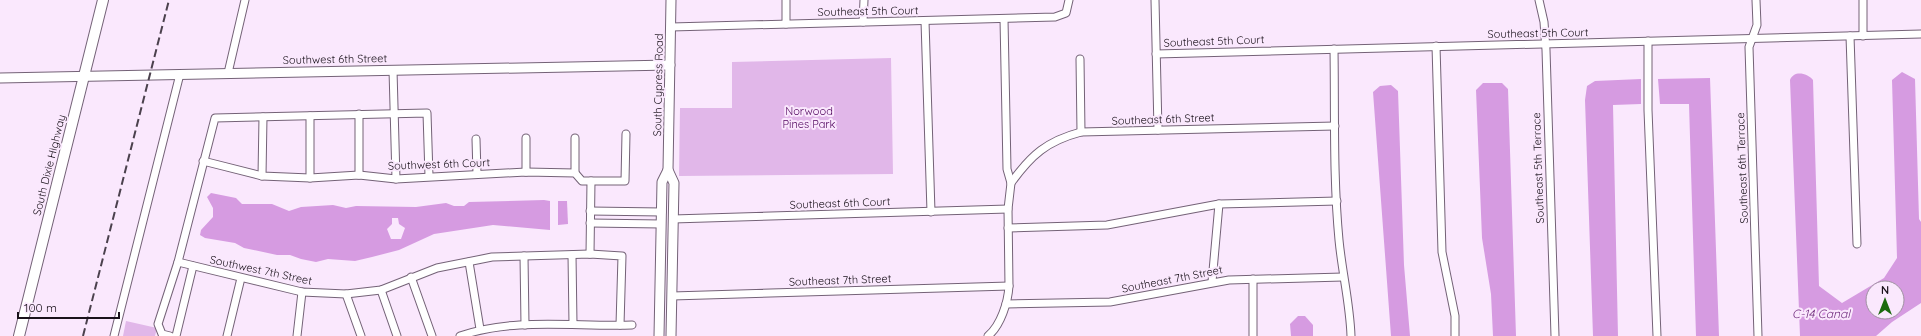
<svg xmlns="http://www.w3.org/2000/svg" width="1921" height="336" viewBox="0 0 1921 336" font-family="Quicksand,sans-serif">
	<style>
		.green { fill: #e1b7e9 }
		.water { fill: #d69be1; fill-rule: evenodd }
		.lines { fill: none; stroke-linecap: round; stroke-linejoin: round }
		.minor-casing { stroke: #746277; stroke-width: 9 }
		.tertiary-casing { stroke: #746277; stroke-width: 11 }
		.secondary-casing { stroke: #746277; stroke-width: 12 }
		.minor { stroke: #fff; stroke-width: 7 }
		.tertiary { stroke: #fff; stroke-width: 9 }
		.secondary { stroke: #fff; stroke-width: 10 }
		.rail { stroke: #4b414d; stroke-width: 2; stroke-dasharray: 8 4; stroke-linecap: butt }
		.labels { text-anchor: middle; stroke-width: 4; stroke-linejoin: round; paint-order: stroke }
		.street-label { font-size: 11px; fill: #19111a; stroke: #fae8fd }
		.park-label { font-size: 11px; fill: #4f025c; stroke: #fae8fd }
		.water-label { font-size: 12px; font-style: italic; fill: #712c7e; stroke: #fae8fd }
	</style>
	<rect width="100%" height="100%" fill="#fae8fd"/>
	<g class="green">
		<path d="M 891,58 L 893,174 L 679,176 L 680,108 L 732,108 L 732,62 Z"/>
		<path d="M 126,321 L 157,328 L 155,336 L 123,336 Z"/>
	</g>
	<g class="water">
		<path d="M 1902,72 L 1915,79 L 1919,219 L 1921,222 L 1921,303 L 1892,322 L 1876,336 L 1800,336 L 1790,80 C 1794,70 1807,73 1813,80 L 1819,286 L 1842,303 L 1884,278 L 1897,258 L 1892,80 ZM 1873,288 L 1897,288 L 1897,312 L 1873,312 Z"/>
		<path d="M 1710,78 L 1719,336 L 1696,336 L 1689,104 L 1660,104 L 1658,79 Z"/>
		<path d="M 1641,79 L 1641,104 L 1613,105 L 1618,336 L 1593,336 L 1585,100 L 1587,86 L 1595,81 Z"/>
		<path d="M 1483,83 L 1502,83 L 1508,89 L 1516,336 L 1493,336 L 1491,294 L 1482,238 L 1476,90 Z"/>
		<path d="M 1391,85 L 1398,91 L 1404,265 L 1410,336 L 1391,336 L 1373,92 L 1380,86 Z"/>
		<path d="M 211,193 L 236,198 L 242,204 L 272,204 L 289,211 L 301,207 L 333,205 L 346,208 L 356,206 L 416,207 L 446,203 L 454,206 L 464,206 L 469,202 L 544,200 L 550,201 L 550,230 L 493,225 L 434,234 L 399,250 L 372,257 L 355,261 L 328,259 L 316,262 L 301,259 L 290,255 L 277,255 L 244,248 L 235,243 L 205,238 L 200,235 L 201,230 L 213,217 L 213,208 L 207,197 ZM 392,218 L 398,218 L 399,224 L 405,228 L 401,239 L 391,239 L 387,229 L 392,224 Z"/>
		<path d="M 558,201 L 567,201 L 568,224 L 558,225 Z"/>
		<path d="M 1298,316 L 1305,316 L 1313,325 L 1313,336 L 1291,336 L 1290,324 Z"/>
	</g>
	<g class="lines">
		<defs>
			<g id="minor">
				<path d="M 1155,0 L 1158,130"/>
				<path d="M 1539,0 L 1544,22 L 1546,50 L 1555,336"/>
				<path d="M 1756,0 L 1757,25 L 1749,47 L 1758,336"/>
				<path d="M 1863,0 L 1863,36"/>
				<path d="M 925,21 L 931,212"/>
				<path d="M 863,22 L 864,0"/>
				<path d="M 786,24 L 786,0"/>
				<path d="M 671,27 L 1055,17 L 1066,13 L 1069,0"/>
				<path d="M 1850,36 L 1857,244"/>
				<path d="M 1648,41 L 1648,110 L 1657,336"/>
				<path d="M 1436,46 L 1442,252 L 1455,316 L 1455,336"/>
				<path d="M 1334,49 C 1335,112 1333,177 1339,240 C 1342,272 1350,304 1351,336"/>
				<path d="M 1156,54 L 1921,34"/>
				<path d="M 1080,59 L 1081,132"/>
				<path d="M 393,70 L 396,179"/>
				<path d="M 228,73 L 245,0"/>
				<path d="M 359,114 L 359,175"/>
				<path d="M 310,116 L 310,178"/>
				<path d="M 526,138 L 526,172"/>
				<path d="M 575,138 L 575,173"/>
				<path d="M 476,139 L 477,174"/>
				<path d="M 203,161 L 262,176 L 310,178 L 359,175 L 396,179 L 526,172 L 575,173 L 582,181 L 625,181 L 626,134"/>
				<path d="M 262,176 L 263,117"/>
				<path d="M 1011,183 C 1031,155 1047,141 1081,132 L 1335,126"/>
				<path d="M 590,211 L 662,212"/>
				<path d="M 673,219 L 1008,209"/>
				<path d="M 590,223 L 661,224"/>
				<path d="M 1008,228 L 1107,225 L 1219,204 L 1337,201"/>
				<path d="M 590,254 L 591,181"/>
				<path d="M 572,255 L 573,324"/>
				<path d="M 524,256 L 525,325"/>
				<path d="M 178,262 L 302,292 L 346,294 L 381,290 L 437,268 L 492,257 L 590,254 L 622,256 L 620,325"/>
				<path d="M 469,262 L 480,329"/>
				<path d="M 411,277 L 432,336"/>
				<path d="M 1253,279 L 1253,336"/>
				<path d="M 1212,282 L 1219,204"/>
				<path d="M 381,290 L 397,336"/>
				<path d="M 346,294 L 361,336"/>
				<path d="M 672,296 L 1009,286"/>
				<path d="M 1006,304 L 1110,302 L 1229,280 L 1343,277"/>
				<path d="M 114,336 L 180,74"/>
				<path d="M 170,336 L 162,334 L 158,324 L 178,262 L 215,118 L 427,113 L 429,176"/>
				<path d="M 176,336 L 193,266"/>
				<path d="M 227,336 L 241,278"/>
				<path d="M 297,336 L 302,292"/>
				<path d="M 460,336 C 514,317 575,327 632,325"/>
				<path d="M 988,336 C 1001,325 1008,302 1009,286 L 1008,209 L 1011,183 L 1007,169 L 1004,19"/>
			</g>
			<g id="tertiary">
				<path d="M 671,0 L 668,170 L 674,183 L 671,336"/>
				<path d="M 0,78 L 670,65"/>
				<path d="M 659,336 L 662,182 L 668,170"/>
			</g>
			<path id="secondary" d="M 19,336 L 103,0"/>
		</defs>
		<use href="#minor" class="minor-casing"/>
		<use href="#tertiary" class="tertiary-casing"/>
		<use href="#secondary" class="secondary-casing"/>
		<use href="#minor" class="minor"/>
		<use href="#tertiary" class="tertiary"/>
		<use href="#secondary" class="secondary"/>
		<path class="rail" d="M 83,336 L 169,0"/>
	</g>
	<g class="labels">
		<g class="street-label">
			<text transform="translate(868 11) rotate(-1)" y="4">Southeast 5th Court</text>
			<text transform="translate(1538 33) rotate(-1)" y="4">Southeast 5th Court</text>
			<text transform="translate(1214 41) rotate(-2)" y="4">Southeast 5th Court</text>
			<text transform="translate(335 59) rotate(-1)" y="4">Southwest 6th Street</text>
			<text transform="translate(658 85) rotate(-89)" y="4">South Cypress Road</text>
			<text transform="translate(1163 119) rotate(-2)" y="4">Southeast 6th Street</text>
			<text transform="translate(439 164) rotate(-2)" y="4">Southwest 6th Court</text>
			<text transform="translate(49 165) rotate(-76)" y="4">South Dixie Highway</text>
			<text transform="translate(1538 168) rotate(-92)" y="4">Southeast 5th Terrace</text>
			<text transform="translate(1742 168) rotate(-92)" y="4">Southeast 6th Terrace</text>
			<text transform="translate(840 203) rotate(-2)" y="4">Southeast 6th Court</text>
			<text transform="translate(261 270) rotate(12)" y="4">Southwest 7th Street</text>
			<text transform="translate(1172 279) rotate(-11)" y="4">Southeast 7th Street</text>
			<text transform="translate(840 280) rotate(-2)" y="4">Southeast 7th Street</text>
		</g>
		<g class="park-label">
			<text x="809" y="115">Norwood<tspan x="809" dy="13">Pines Park</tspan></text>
		</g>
		<g class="water-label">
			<text x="1821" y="318">C-14 Canal</text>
		</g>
	</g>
	<g transform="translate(1885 300)"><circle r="19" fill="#fae8fd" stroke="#a092a2"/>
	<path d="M0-3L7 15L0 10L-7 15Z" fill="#1b6a0d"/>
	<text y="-6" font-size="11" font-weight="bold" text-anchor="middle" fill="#19111a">N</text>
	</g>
	<path d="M18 312v6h101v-6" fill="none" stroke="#19111a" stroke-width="2"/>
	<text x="24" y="312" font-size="12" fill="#19111a" stroke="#fae8fd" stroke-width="3" paint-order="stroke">100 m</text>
</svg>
